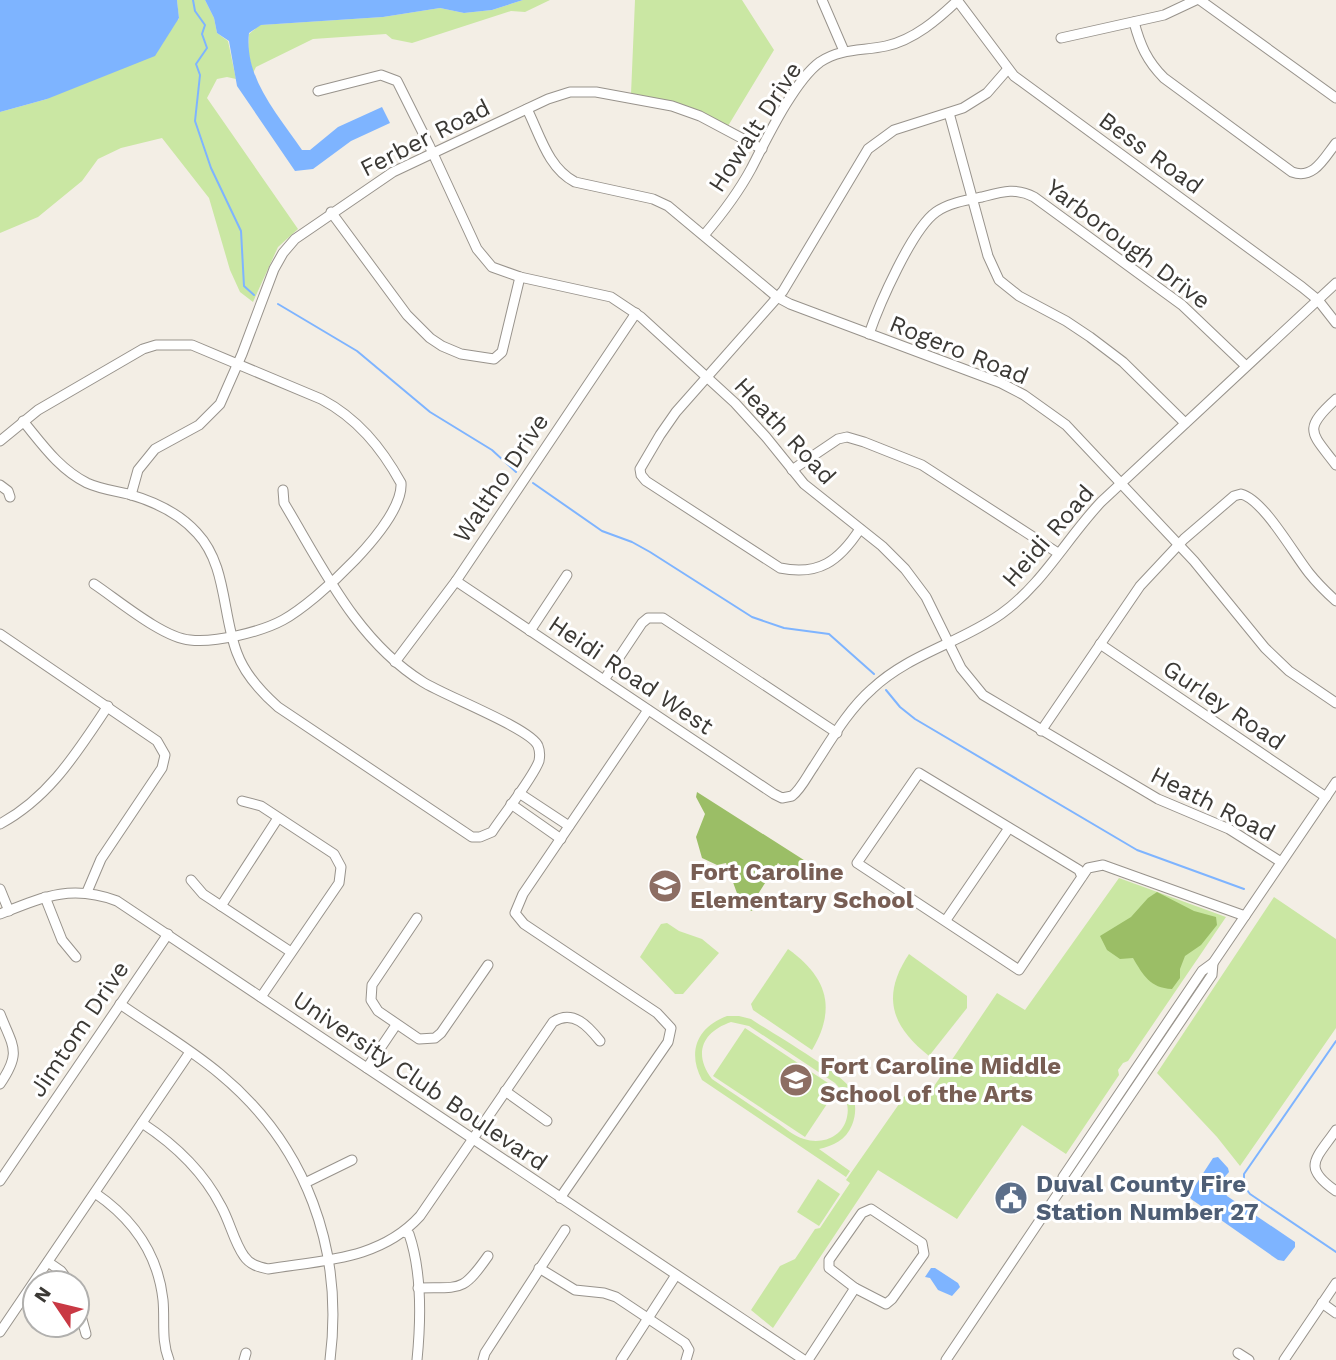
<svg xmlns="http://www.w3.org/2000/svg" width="1336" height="1360" viewBox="0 0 1336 1360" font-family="'Work Sans',sans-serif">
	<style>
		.green { fill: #cae7a3; fill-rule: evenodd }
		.forest { fill: #9bbe66 }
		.water { fill: #7eb4ff }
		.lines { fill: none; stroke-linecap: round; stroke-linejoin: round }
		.stream { stroke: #7eb4ff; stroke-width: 2 }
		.minor-casing { stroke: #98938c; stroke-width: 11 }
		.minor { stroke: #fff; stroke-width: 9 }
		.labels { text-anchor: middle; stroke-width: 6; stroke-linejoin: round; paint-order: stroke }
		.street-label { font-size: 24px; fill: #3b3935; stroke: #fff }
		.education-label { font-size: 24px; font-weight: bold; fill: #785e54; stroke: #fff; text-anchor: start }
		.service-label { font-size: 24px; font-weight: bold; fill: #4e5e75; stroke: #fff; text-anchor: start }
	</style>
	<rect width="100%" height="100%" fill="#f3eee5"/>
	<g class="green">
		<path d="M 177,0 L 205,0 L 214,18 L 217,33 L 228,41 L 236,79 L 227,77 L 217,79 L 207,98 L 298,229 L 278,247 L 253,302 L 240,292 L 230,270 L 209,198 L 162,138 L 121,148 L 98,159 L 82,181 L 38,217 L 0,233 L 0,112 L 47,99 L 179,19 Z"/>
		<path d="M 523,0 L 550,0 L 525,12 L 511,11 L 412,43 L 392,39 L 386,34 L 313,39 L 256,67 L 253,73 L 248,52 L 249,34 L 260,25 L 383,17 L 440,8 L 464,13 L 492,10 Z"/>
		<path d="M 635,0 L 742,0 L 774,50 L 728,126 L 676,104 L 631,94 Z"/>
		<path d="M 1119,878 L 1226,917 L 1128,1061 L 1123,1063 L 1118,1070 L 1119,1075 L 1066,1154 L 1022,1125 L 957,1219 L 878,1170 L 773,1328 L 751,1310 L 780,1266 L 795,1259 L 815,1229 L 820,1228 L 850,1183 L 846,1180 L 906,1094 L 922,1104 L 997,993 L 1025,1010 Z"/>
		<path d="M 1274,897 L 1336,939 L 1336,1028 L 1240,1166 L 1217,1137 L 1157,1073 Z"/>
		<path d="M 667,923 L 679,931 L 702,939 L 719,953 L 683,994 L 675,994 L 640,957 L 661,924 Z"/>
		<path d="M 788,949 C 827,977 837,1008 812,1050 L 753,1010 L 751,1004 Z"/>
		<path d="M 909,954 L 967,996 L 967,1008 L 929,1056 C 891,1026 881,996 909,954 Z"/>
		<path d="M 727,1016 L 739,1016 L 751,1019 C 770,1032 840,1072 850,1088 C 856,1099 857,1113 852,1125 C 846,1140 833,1146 819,1149 L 850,1171 L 846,1177 L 702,1080 C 687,1052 697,1027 727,1016 ZM 731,1022 L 749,1026 L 835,1083 C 844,1093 850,1104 847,1117 C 843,1137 822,1145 804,1139 C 794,1136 785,1128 776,1122 C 755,1108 734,1094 712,1079 C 693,1054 702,1032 731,1022 Z"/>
		<path d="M 745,1028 L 837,1089 L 805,1137 L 713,1076 Z"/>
		<path d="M 818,1179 L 840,1194 L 819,1226 L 797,1212 Z"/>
	</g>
	<g class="forest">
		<path d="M 697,792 L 807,862 L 796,875 L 778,863 L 758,894 L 752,911 L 742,907 L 726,863 L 717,865 L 702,858 L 696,837 L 705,814 L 696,797 Z"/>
		<path d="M 1157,892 L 1194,911 L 1216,917 L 1217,925 L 1201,945 L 1185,956 L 1180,969 L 1180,978 L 1172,989 C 1150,988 1143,975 1133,958 L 1120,959 L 1107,950 L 1100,936 L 1131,917 L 1148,898 Z"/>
	</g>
	<g class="water">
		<path d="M 0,0 L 177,0 L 179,18 L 155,56 L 47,99 L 0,112 Z"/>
		<path d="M 205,0 L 523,0 L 492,10 L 464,13 L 440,8 L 383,17 L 261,25 L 249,33 C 244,78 278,115 302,150 L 310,150 L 338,127 L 382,107 L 390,123 L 351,141 L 313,169 L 295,171 L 237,86 L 229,41 L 217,33 L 214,18 Z"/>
		<path d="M 1218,1157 L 1228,1168 L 1229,1172 L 1220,1182 L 1227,1196 L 1295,1242 L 1295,1247 L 1284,1261 L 1278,1260 L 1191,1199 L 1189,1195 L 1213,1158 Z"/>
		<path d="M 931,1268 L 935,1268 L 958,1283 L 960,1287 L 952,1296 L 938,1290 L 930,1278 L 925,1277 Z"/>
	</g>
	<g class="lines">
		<g class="stream">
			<path d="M 193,0 L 195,11 L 205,25 L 202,34 L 207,48 L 196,64 L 200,75 L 195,121 L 211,168 L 241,231 L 244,286 L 254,295"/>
			<path d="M 278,304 L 357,351 L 430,412 L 492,450 L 516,472"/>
			<path d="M 533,483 L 602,531 L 632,542 L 650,552 L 752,617 L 784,628 L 829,634 L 874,674"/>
			<path d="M 886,690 L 900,707 L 915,719 L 1137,850 L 1244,889"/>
			<path d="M 1336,1041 L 1244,1174 L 1244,1186 L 1250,1194 L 1336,1252"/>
		</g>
		<defs>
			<g id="minor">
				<path d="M 822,0 L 844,51"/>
				<path d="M 957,0 L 1014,76 L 1302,287 L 1318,300 L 1336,323"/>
				<path d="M 1200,0 L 1336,98"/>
				<path d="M 1134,22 C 1140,45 1147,61 1164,78 L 1292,172 C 1314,180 1324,158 1336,143"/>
				<path d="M 1061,38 L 1164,15 L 1196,0"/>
				<path d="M 318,91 L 381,75 L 397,81 L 429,145 L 477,249 L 492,267 L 520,277 L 611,297 L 641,317 L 735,403 L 766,437 L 804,484 L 882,546 L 905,569 L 926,597 L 961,668 L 983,695 L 1158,799 L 1229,829 L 1281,862"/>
				<path d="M 527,109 C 540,135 548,168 575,182 L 653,199 L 668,206 L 777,297 L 790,304 L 1001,383 L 1024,395 L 1066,425 L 1194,561 L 1265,648 L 1289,671 L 1336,703"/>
				<path d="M 949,113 L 988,256 L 999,280 L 1019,296 L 1066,321 L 1090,337 L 1123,362 L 1185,423"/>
				<path d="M 331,212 L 407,315 L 430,338 L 442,346 L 461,354 L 494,359 L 502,352 L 520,277"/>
				<path d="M 705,234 C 722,214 738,193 751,169 C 766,140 794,81 820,62 C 841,48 863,51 886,46 C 914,40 938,19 957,1"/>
				<path d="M 869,334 C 879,305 912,229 936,212 C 949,203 967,200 982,197 C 1001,192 1016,187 1034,197 L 1182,305 L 1246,366"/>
				<path d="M 1336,399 C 1302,430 1311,432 1336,465"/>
				<path d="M 23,421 C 42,444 59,469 87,483 C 100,489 115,491 128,494 C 153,501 180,514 197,533 C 227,565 222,614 237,653 C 245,675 261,692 278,707 L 472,837 L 480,837 L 492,832 C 503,815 533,778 539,761 C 540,756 540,751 538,746 C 532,729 443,695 423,682 C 357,641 323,568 284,503 L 283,490"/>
				<path d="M 0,441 L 38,410 L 143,349 L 156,345 L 192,345 L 321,399 C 357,418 381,447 401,483 C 404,522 316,602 283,620 C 261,632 215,643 190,640 C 163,638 118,600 94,584"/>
				<path d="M 792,470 L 838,439 L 847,437 L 864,442 L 922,465 L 1058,553"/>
				<path d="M 0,485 L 8,491 L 10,497"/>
				<path d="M 131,495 L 138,470 L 155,449 L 199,425 L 220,404 L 242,354 L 274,269 L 283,253 L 295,239 L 393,172 L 548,99 L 570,92 L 596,92 L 672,106 L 700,116 L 762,149"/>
				<path d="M 860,529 C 839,561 819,576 780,568 L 646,481 L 641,475 L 640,469 L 660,435 L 676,412 L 783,291 L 868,149 L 894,130 L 963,108 L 987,93 L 1007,70"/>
				<path d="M 456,581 L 774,794 L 782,798 L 792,796 C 801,789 807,776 814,766 C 831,740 848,710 872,689 C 909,654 960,643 1001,614 C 1042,585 1067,538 1101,502 L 1336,283"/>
				<path d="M 530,631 L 567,575"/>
				<path d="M 0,634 L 157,741 L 165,755 L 162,768 L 101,859 L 87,892"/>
				<path d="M 1100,644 L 1326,797"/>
				<path d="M 395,662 L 456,581 L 636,313"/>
				<path d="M 604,680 L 642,623 L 648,618 L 663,618 L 837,733"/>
				<path d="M 1041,731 L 1140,586 L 1184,539 L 1234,496 L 1241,494 C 1264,500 1293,553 1309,573 C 1317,583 1326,592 1336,601"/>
				<path d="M 519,793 L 569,826"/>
				<path d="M 242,801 L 261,806 L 334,854 L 341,867 L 339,883 L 261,997"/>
				<path d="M 511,804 L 561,839"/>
				<path d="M 0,824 C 50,797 77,752 108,706"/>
				<path d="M 1082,877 L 1079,870 L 919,773 L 857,863 L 1019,970 L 1088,868 L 1103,865 L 1245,916"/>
				<path d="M 191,880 L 203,894 L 291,952"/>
				<path d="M 0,889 L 9,911"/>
				<path d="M 45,897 L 62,940 L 76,957"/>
				<path d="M 221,906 L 278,818"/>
				<path d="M 0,914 C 43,897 71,884 117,901 L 804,1360"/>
				<path d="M 417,918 L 372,985 L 371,1000 L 378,1011 L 419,1039 L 435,1038 L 441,1033 L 488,965"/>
				<path d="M 946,920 L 1009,828"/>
				<path d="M 120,1004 C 153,1027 189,1048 220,1074 C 307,1146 344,1250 330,1360"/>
				<path d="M 0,1014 C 13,1047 22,1052 0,1084"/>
				<path d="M 367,1068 L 396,1025"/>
				<path d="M 505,1091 L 547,1121"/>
				<path d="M 142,1123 C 174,1144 203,1171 221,1206 C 230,1222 234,1242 244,1256 C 250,1265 259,1267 268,1269 C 323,1260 380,1260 420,1216 L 553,1022 C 573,1009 588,1026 600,1041"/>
				<path d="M 1336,1130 C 1316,1159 1301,1167 1336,1191"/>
				<path d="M 0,1181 L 168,934"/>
				<path d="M 305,1183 L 352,1160"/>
				<path d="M 1061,1189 L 1071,1183 L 1212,975 L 1213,963"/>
				<path d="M 95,1193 C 133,1219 158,1254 163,1300 C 165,1321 161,1340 169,1360"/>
				<path d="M 560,1198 L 668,1042 L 671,1028 L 657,1013 L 524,924 L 515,913 L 523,894 L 648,710"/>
				<path d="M 871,1209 L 922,1243 L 924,1254 L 892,1299 L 886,1304 L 855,1288 L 829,1268 L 829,1260 L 862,1213 Z"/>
				<path d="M 404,1232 L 409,1234 C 422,1272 421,1320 417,1360"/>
				<path d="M 48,1262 L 61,1271 L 70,1283"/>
				<path d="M 539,1268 L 575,1290 L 604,1293 L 616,1297 L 685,1343 L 689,1350 L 686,1360"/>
				<path d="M 418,1288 C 461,1287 462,1293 488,1256"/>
				<path d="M 77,1301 L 86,1334"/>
				<path d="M 1322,1303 L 1336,1313"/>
				<path d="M 0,1332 L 190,1052"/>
				<path d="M 1238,1353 L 1249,1360"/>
				<path d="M 244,1360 L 246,1353"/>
				<path d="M 483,1360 L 485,1353 L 565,1230"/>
				<path d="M 621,1360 L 676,1275"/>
				<path d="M 808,1360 L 855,1288"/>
				<path d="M 946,1360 L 1061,1189 L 1063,1177 L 1202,971 L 1213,963 L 1336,782"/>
				<path d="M 1284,1360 L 1336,1283"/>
			</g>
		</defs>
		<use href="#minor" class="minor-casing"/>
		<use href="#minor" class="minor"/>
	</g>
	<defs>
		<symbol id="school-disc" viewBox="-11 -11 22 22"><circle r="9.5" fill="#8d6e63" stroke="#fff"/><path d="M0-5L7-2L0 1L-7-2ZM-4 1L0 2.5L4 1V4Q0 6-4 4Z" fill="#fff"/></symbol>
		<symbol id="civic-disc" viewBox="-11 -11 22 22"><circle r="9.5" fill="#5c6f8a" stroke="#fff"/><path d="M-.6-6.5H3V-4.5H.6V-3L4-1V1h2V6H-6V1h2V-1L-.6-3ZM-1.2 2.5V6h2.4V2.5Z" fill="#fff"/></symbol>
	</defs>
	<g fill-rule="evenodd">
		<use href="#school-disc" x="646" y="867" width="38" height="38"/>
		<use href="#school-disc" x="777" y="1061" width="38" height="38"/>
		<use href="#civic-disc" x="992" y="1179" width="38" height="38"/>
	</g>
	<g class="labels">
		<g class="street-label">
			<text transform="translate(755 127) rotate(-57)" y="8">Howalt Drive</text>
			<text transform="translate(425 138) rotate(-27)" y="8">Ferber Road</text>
			<text transform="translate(1151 153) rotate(36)" y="8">Bess Road</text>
			<text transform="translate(1128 244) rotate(37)" y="8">Yarborough Drive</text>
			<text transform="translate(959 350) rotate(22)" y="8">Rogero Road</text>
			<text transform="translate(785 431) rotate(47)" y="8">Heath Road</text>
			<text transform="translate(501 478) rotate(-56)" y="8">Waltho Drive</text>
			<text transform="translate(1048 536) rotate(-49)" y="8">Heidi Road</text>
			<text transform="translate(631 675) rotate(34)" y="8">Heidi Road West</text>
			<text transform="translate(1224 705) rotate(34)" y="8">Gurley Road</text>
			<text transform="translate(1213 804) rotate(27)" y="8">Heath Road</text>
			<text transform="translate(79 1029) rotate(-56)" y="8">Jimtom Drive</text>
			<text transform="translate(420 1081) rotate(34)" y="8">University Club Boulevard</text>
		</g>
		<g class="education-label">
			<text x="690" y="880">Fort Caroline<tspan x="690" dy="28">Elementary School</tspan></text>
			<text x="820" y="1074">Fort Caroline Middle<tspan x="820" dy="28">School of the Arts</tspan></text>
		</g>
		<g class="service-label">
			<text x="1036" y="1192">Duval County Fire<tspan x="1036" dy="28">Station Number 27</tspan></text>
		</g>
	</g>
	<g transform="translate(56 1304) rotate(305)"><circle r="33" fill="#ffffff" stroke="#b1b0ae" stroke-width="2"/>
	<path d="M0-5L12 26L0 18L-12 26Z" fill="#c93944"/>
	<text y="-10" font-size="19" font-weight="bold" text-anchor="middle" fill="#3b3935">N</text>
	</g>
</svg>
